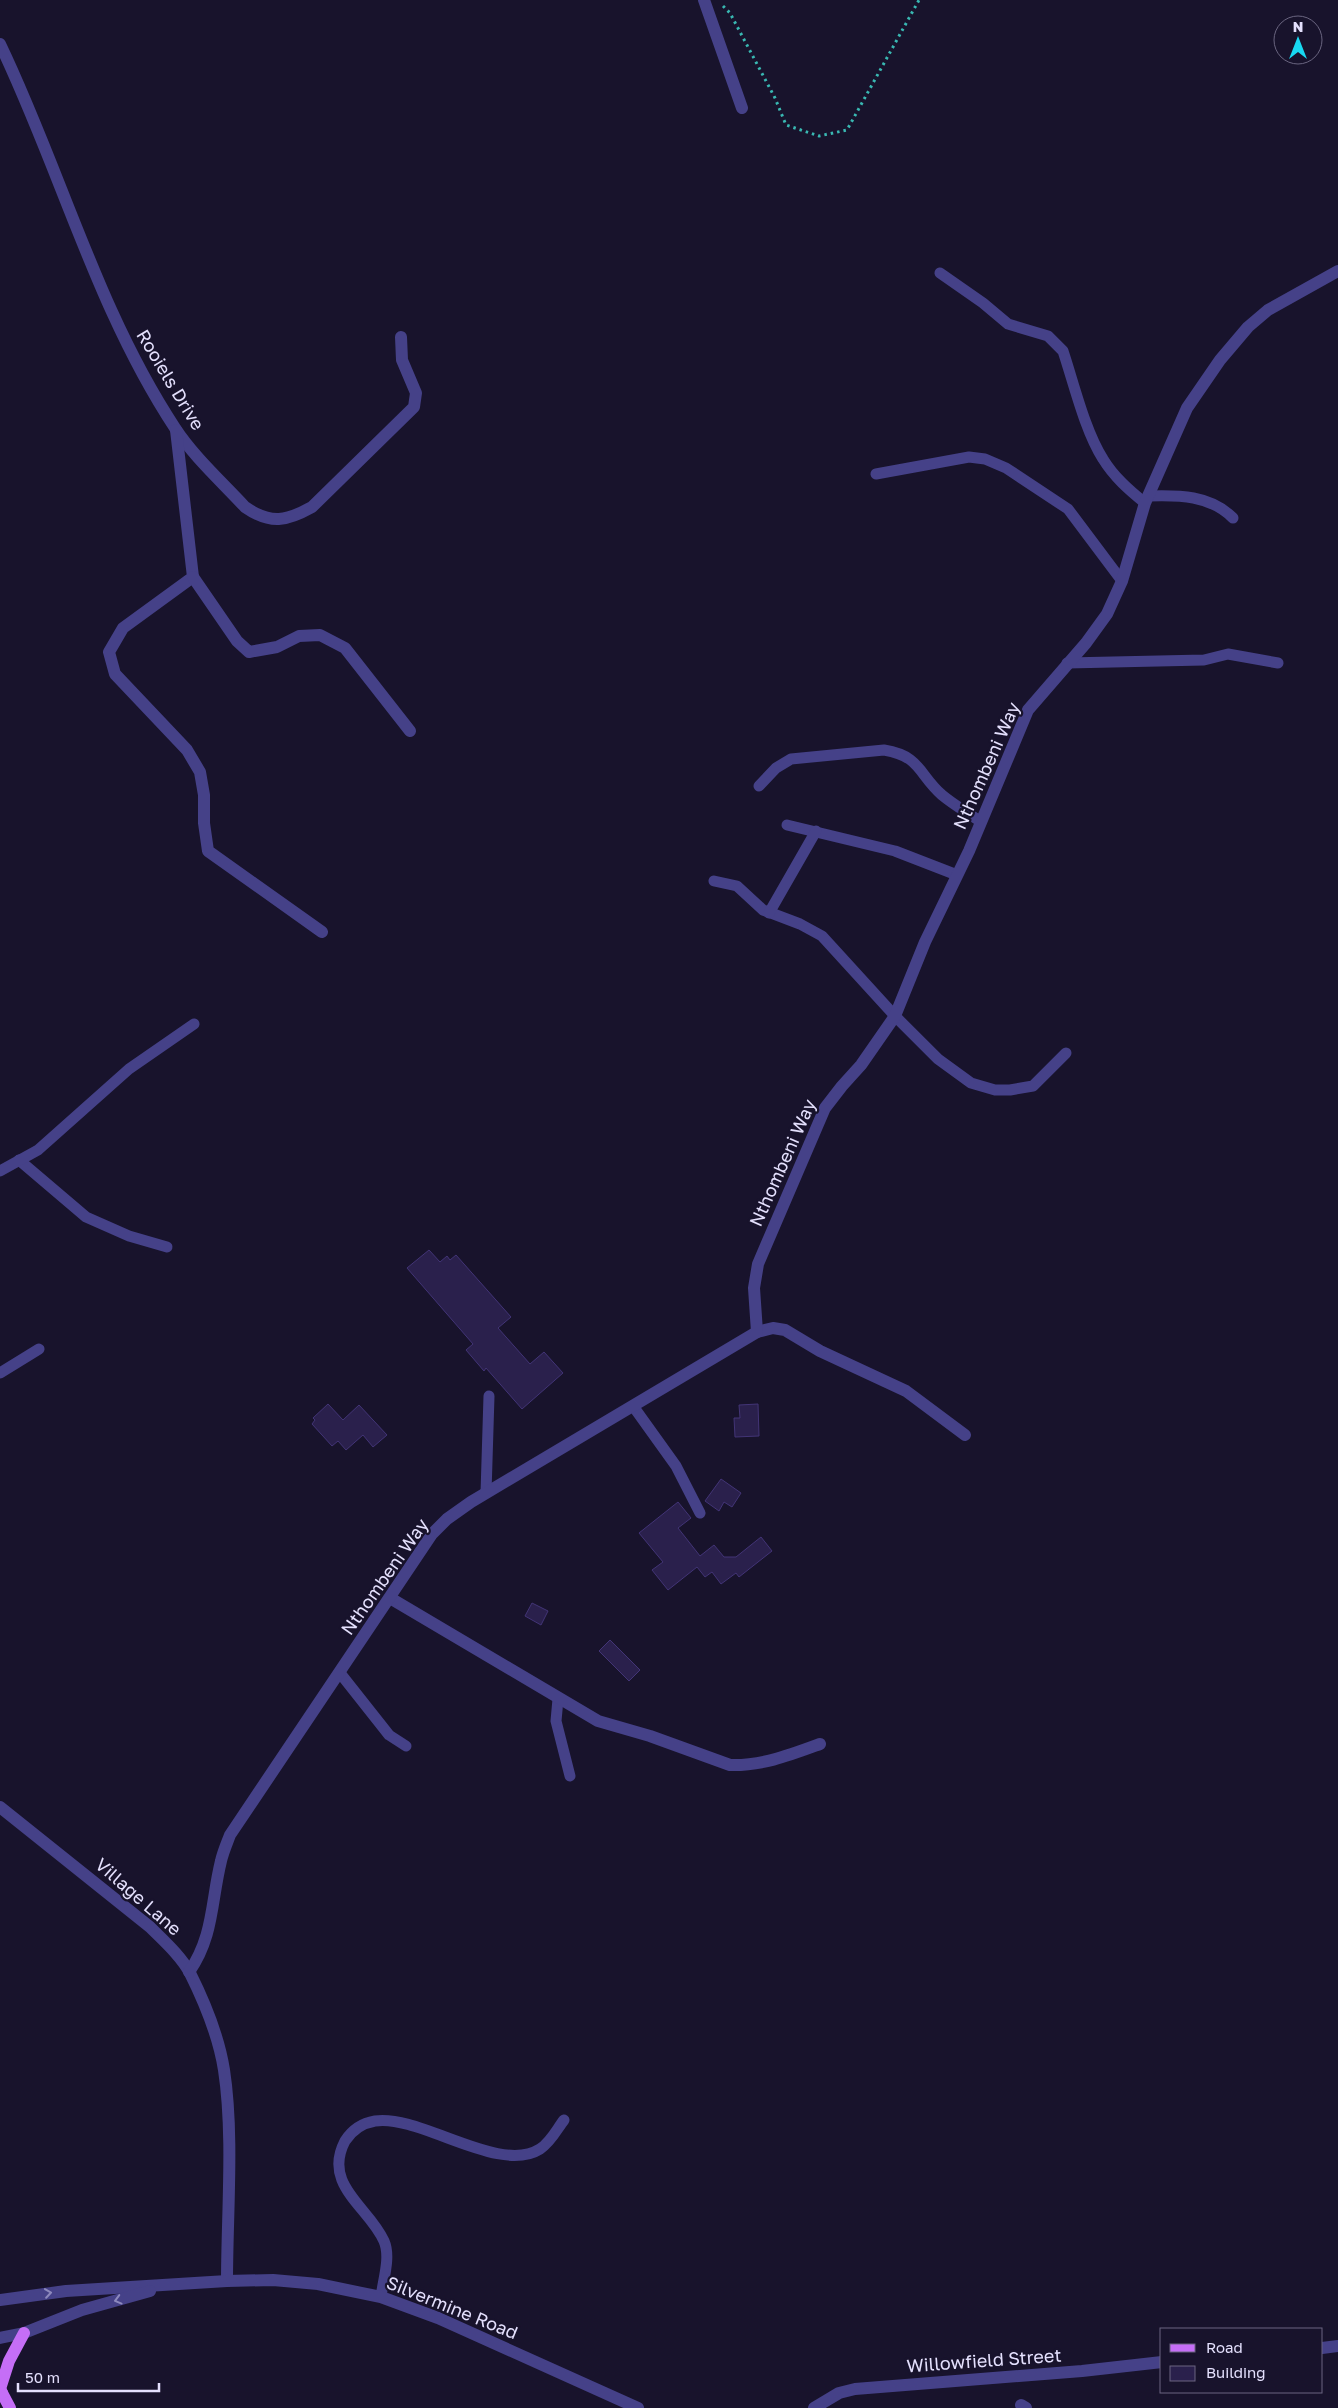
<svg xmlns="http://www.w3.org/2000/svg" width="1338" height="2408" viewBox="0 0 1338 2408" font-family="'Golos Text',sans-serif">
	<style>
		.building { fill: #2a204c; stroke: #423476 }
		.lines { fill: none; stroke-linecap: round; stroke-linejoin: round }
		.path { stroke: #39b8b2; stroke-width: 3; stroke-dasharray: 2.5 4; stroke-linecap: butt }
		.service { stroke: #454188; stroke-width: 11 }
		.minor { stroke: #454188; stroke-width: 12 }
		.tertiary { stroke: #454188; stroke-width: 12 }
		.primary { stroke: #c56ef6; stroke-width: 12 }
		.oneway { stroke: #8d89bd }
		.labels { text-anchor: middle; stroke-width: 4.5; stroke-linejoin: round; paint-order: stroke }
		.street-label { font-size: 18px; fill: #e4e0fd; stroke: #18132c }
	</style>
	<rect width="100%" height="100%" fill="#18132c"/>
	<g class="building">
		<path d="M 429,1250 L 440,1262 L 447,1256 L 450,1260 L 456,1255 L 511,1317 L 498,1328 L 530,1364 L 544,1352 L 563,1373 L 522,1409 L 486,1368 L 484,1371 L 466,1350 L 473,1344 L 407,1268 Z"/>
		<path d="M 328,1404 L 343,1420 L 359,1405 L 387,1435 L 373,1447 L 363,1435 L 346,1450 L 338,1441 L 332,1446 L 312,1424 L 315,1420 L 313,1418 Z"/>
		<path d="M 758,1404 L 759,1436 L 735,1437 L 734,1418 L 740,1418 L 739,1405 Z"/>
		<path d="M 721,1479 L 741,1493 L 732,1507 L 724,1502 L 719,1511 L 705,1501 Z"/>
		<path d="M 678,1502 L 691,1518 L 678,1528 L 700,1556 L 714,1545 L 724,1557 L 736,1557 L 761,1537 L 772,1551 L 739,1577 L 736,1573 L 721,1584 L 712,1572 L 705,1577 L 697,1567 L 668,1590 L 652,1570 L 663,1562 L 639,1533 Z"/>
		<path d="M 532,1603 L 548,1611 L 541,1625 L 525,1616 Z"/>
		<path d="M 610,1640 L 640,1670 L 629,1681 L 599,1651 Z"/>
	</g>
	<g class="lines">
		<path class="path" d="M 723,6 L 730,13 L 775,98 L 786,125 L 819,136 L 847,130 L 919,0"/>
		<g class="service">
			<path d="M 940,273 L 983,303 L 1008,324 L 1048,336 L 1063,351 C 1074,384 1085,431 1103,459 C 1114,477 1129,490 1145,503"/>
			<path d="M 876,474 L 969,457 L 985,459 L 1006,468 L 1068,509 L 1122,581"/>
			<path d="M 1148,496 C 1179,495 1210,495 1233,518"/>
			<path d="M 1067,663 L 1204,660 L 1228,654 L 1278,663"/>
			<path d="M 759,786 L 776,768 L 791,759 L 884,750 C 921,756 918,774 942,795 C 954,805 968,813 981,822"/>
			<path d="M 787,825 L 895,851 L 957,875"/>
			<path d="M 714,881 L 737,886 L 763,910 L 800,924 L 822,936 L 895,1016 L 938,1059 L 971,1083 L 995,1090 L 1010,1090 L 1033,1086 L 1066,1053"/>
			<path d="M 769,913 L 816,831"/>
			<path d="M 19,1160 L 86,1217 L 129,1236 L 167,1247"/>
			<path d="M 0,1171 L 38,1150 L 129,1069 L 194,1024"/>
			<path d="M 0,1373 L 39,1349"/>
			<path d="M 633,1406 L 676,1466 L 700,1513"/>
			<path d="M 486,1493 L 489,1396"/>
			<path d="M 340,1673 L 389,1735 L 406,1746"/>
			<path d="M 558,1699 L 556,1721 L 570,1776"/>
			<path d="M 381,2297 C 383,2280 391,2257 384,2241 C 369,2207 322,2185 345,2141 C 352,2130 363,2123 375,2121 C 420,2114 499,2175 540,2149 C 551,2142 557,2129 564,2120"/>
		</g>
		<g class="minor">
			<path d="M 704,0 L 742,108"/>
			<path d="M 0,44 C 61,171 97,310 175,428 C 194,457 222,482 245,507 C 271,525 287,521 312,507 L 414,407 L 416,393 L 402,360 L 401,337"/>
			<path d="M 176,430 L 193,577 L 123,628 L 109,652 L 115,674 L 187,750 L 200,772 L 204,795 L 204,823 L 208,851 L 322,932"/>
			<path d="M 193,577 L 237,641 L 249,652 L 277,647 L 299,636 L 320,635 L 345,648 L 410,731"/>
			<path d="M 757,1332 L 773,1328 L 785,1330 L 820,1351 L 906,1391 L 965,1435"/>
			<path d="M 390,1598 L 598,1721 L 650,1736 L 730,1765 C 762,1766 790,1755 820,1744"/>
			<path d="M 0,1807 L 150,1927 C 164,1941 181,1956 190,1973 C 205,2003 219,2038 224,2070 C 234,2135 227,2214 227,2281"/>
			<path d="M 189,1972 C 214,1936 211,1901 221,1861 C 223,1852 227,1843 230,1835 L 432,1534 L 447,1519 L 471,1502 L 757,1332 L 754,1288 L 758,1264 L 825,1108 L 842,1086 L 861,1065 L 895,1016 L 925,942 L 969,851 L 1028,710 L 1086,643 L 1107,614 L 1122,581 L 1145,503 L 1187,408 L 1220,360 L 1248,327 L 1268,310 L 1338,271"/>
			<path d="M 1322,2348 L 1338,2346"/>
			<path d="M 1021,2405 L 1026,2408"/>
			<path d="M 814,2408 L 839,2393 L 855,2389 L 1082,2371 L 1162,2362"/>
		</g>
		<g class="tertiary">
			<path d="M 0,2300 L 66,2291 L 227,2281 L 273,2280 L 318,2284 L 381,2297 L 438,2318 L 638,2408"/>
			<path d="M 0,2338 L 24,2333 L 82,2310 L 150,2291"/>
		</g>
		<g class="primary">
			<path d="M 0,2389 L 10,2408"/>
			<path d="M 2,2393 L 0,2389 L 9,2361 L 24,2333"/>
		</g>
	</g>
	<defs><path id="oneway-chevron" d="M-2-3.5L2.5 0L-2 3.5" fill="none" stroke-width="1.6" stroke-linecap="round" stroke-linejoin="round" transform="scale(1.25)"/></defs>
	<g class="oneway">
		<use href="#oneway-chevron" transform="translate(48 2293) rotate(-8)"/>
		<use href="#oneway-chevron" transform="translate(118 2300) rotate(165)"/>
	</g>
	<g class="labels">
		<g class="street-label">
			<text transform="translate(170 380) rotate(59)" y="6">Rooiels Drive</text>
			<text transform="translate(987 766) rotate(-66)" y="6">Nthombeni Way</text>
			<text transform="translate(783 1163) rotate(-66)" y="6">Nthombeni Way</text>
			<text transform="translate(385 1577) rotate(-55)" y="6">Nthombeni Way</text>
			<text transform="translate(138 1897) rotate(41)" y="6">Village Lane</text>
			<text transform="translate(452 2308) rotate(22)" y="6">Silvermine Road</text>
			<text transform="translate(984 2361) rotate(-4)" y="6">Willowfield Street</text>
		</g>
	</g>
	<rect x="1160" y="2328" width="162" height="65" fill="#18132c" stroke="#6a6580"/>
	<rect x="1170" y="2344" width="25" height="8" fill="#c56ef6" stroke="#6a6580"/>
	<text x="1206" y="2353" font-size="15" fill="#e4e0fd">Road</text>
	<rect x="1170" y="2366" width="25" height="15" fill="#2a204c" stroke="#6a6580"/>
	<text x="1206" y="2378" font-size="15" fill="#e4e0fd">Building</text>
	<g transform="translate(1298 40)"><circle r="24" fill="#18132c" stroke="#6a6580"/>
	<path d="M0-4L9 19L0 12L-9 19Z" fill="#18d8f1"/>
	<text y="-8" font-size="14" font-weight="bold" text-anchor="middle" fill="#e4e0fd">N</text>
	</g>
	<path d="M18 2383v8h141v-8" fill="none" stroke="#e4e0fd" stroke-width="2.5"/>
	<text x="25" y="2383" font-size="15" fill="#e4e0fd" stroke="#18132c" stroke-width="4" paint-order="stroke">50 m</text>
</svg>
